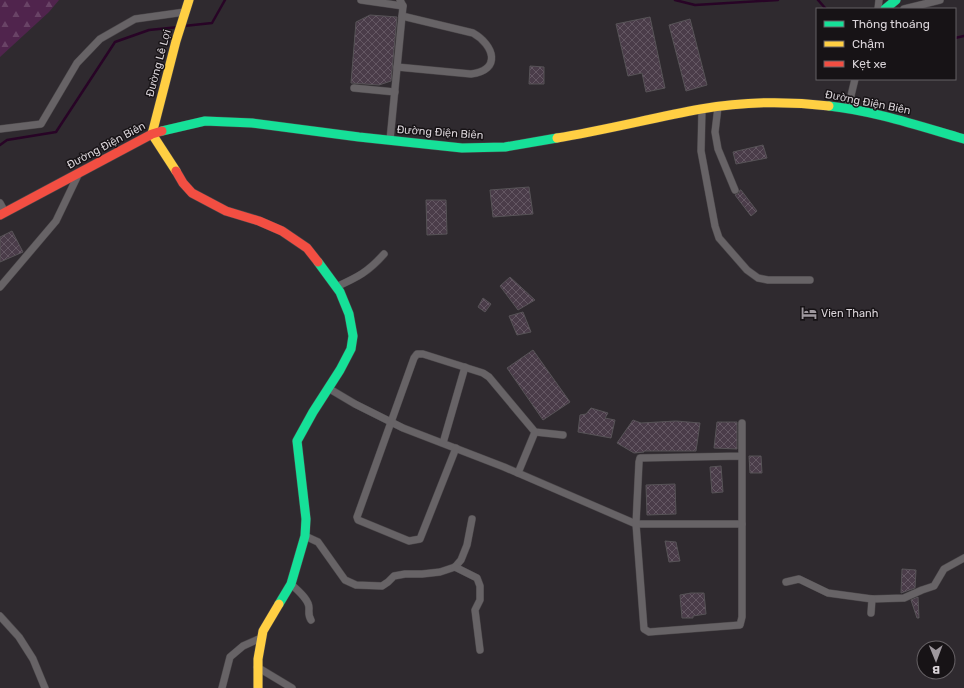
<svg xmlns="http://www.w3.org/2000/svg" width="964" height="688" viewBox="0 0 964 688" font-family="Rubik,sans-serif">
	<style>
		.forest { fill: url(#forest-firs) }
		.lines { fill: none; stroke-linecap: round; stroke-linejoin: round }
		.stream { stroke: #280426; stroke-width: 2.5 }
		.building { fill: url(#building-cross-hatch); stroke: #575357 }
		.street-casing { stroke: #4a4649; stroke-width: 8 }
		.fast-casing { stroke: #4a4649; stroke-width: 10 }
		.slow-casing { stroke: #4a4649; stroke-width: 10 }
		.jam-casing { stroke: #4a4649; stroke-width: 10 }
		.street { stroke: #676366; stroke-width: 7 }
		.fast { stroke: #16e098; stroke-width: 9 }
		.slow { stroke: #ffcf43; stroke-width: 9 }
		.jam { stroke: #f24e42; stroke-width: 9 }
		.labels { text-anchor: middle; stroke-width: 3; stroke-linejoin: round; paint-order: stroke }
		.street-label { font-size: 11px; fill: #dad4d9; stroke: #171316 }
		.poi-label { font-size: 11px; fill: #dad4d9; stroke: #171316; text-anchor: start }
	</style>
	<defs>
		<pattern id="forest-firs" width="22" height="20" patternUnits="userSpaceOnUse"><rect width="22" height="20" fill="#50244d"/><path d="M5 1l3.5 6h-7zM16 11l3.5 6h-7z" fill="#694366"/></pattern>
		<pattern id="building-cross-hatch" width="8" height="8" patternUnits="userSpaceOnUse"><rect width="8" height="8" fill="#4a3c49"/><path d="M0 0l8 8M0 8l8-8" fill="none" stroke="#645763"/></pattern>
	</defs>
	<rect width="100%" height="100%" fill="#2f2a2f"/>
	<path class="forest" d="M 0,0 L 59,0 L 49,12 L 0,57 Z"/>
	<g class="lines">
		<g class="stream">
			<path d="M 675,0 L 695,5 L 778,0"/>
			<path d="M 818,0 L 826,9"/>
			<path d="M 184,26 L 212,23 L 225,0"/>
			<path d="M 955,38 L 964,36"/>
			<path d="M 0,145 L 7,140 L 56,132 L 115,42 L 149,30 L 179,27"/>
		</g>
	</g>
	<g class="building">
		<path d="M 370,15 L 397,17 L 391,81 L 379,85 L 351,83 L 356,22 Z"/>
		<path d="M 650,17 L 665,88 L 646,92 L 642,73 L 628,76 L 616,24 Z"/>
		<path d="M 690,19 L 707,85 L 686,91 L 669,25 Z"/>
		<path d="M 530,66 L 544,67 L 544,84 L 529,84 Z"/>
		<path d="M 763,145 L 767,158 L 736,164 L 733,152 Z"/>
		<path d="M 529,187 L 533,214 L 493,217 L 490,190 Z"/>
		<path d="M 740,190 L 741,190 L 757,211 L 751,216 L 735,195 L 739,193 Z"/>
		<path d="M 426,200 L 446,200 L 447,234 L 427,235 Z"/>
		<path d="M 12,231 L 23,252 L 0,262 L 0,237 Z"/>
		<path d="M 510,277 L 535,300 L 518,310 L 500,286 Z"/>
		<path d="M 483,298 L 491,304 L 485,312 L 478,307 Z"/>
		<path d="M 523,312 L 531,332 L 517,335 L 509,316 Z"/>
		<path d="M 533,350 L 570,402 L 543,420 L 507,368 Z"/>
		<path d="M 591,408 L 608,413 L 605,418 L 615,420 L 611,438 L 578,432 L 580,415 L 586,414 Z"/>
		<path d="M 633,420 L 641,423 L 676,421 L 700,423 L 696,451 L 644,451 L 644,452 L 634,453 L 617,443 Z"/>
		<path d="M 717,422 L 737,422 L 737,449 L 714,448 Z"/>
		<path d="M 749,456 L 761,456 L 762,473 L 750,473 Z"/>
		<path d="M 721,466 L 723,492 L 712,493 L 710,467 Z"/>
		<path d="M 675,484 L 676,514 L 647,515 L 646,485 Z"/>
		<path d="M 665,541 L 676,542 L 680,561 L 669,562 Z"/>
		<path d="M 902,569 L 916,570 L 915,588 L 901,593 Z"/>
		<path d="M 691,593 L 704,593 L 706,614 L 693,616 L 693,618 L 682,618 L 680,595 Z"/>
		<path d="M 918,597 L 919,618 L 917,618 L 911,600 Z"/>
	</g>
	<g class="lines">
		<defs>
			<g id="street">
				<path d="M 361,0 L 403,6"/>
				<path d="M 878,9 L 879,0"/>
				<path d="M 904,9 L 940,0"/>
				<path d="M 397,67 L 471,74 C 502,70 494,45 473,33 L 402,16"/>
				<path d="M 354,88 L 395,92"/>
				<path d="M 718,107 L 715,132 L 718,149 L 735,190"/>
				<path d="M 848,108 L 855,79"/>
				<path d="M 702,109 L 701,151 L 715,226 L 719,238 L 747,270 L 758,278 L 768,280 L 810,280"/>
				<path d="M 0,129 L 41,124 L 77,63 L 100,39 L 135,19 L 185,12"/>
				<path d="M 390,140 L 403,6 L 400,0"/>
				<path d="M 0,203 L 5,212"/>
				<path d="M 0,287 L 56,221 L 79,173"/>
				<path d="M 336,287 C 358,277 368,272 384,254"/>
				<path d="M 328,388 L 355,404 L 403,428 L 504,467 L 636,524 L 742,524"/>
				<path d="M 742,423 L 742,617 L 740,625 L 649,632 L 644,629 L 636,524 L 639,462 L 640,458 L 742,456"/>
				<path d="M 443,443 L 465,367"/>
				<path d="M 456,448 L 420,539 L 409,541 L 358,520 L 357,517 L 414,358 L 417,354 L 423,354 L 483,373 L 489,377 L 535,432 L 563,435"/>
				<path d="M 518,473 L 535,432"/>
				<path d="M 305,536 L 318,542 L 345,580 L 356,585 L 382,586 L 388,582 L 394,576 L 405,574 L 422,574 L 440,572 L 455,567 L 461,560 L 467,545 L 472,519"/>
				<path d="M 455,567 L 477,578 L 480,586 L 480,600 L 475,610 L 480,650"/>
				<path d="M 786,582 L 799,579 L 828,593 L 872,599 L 904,598 L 922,590 L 934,586 L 944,569 L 964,558"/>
				<path d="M 291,584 C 297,590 309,599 309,608 C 309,613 308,615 311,620"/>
				<path d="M 871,613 L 872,599"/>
				<path d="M 0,616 L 19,637 L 33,659 L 45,688"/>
				<path d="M 257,667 L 292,688"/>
				<path d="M 222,688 L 230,657 L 243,646 L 261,638"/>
			</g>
			<g id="fast">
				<path d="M 885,9 L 896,0"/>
				<path d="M 829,106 C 875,111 919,126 964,139"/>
				<path d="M 162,131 L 205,121 L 252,123 L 359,137 L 462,148 L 505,147 L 557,138"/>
				<path d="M 279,604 L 291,584 L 305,536 L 306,519 L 297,441 L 313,412 L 340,370 L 351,349 L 353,336 L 349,314 L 340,292 L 318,262"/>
			</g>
			<g id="slow">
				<path d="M 557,138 C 605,130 652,118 701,109 C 741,102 788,101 829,106"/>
				<path d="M 176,171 L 152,134 L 176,41 L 189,0"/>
				<path d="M 258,688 L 258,659 L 263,631 L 279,604"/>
			</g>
			<g id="jam">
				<path d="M 176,171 L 183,183 L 192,193 L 226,211 L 259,221 L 282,231 L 307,248 L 318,262"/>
				<path d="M 0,215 L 152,134 L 162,131"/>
			</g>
		</defs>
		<use href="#street" class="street-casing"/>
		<use href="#fast" class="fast-casing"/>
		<use href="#slow" class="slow-casing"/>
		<use href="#jam" class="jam-casing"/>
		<use href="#street" class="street"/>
		<use href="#fast" class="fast"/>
		<use href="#slow" class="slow"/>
		<use href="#jam" class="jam"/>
	</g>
	<defs>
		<symbol id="hotel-bare" viewBox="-9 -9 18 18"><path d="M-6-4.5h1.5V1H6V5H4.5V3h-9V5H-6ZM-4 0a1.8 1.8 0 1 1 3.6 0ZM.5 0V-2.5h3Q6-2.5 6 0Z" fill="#9e989e" stroke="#171316" stroke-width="2.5" paint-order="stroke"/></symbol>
	</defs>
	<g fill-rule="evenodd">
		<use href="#hotel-bare" x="798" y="302" width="22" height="22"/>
	</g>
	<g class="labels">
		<g class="street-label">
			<text transform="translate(158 63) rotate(-75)" y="4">Đường Lê Lợi</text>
			<text transform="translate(868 102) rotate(11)" y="4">Đường Điện Biên</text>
			<text transform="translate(440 132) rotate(4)" y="4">Đường Điện Biên</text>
			<text transform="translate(106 145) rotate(-28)" y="4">Đường Điện Biên</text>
		</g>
		<g class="poi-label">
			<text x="821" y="317">Vien Thanh</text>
		</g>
	</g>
	<rect x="816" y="8" width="140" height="72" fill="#171316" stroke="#656064"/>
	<rect x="824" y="21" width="20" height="6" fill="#16e098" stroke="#656064"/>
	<text x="852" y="28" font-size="12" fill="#dad4d9">Thông thoáng</text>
	<rect x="824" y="41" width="20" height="6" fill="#ffcf43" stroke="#656064"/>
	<text x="852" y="48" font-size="12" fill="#dad4d9">Chậm</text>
	<rect x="824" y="61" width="20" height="6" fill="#f24e42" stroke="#656064"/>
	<text x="852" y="68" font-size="12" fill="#dad4d9">Kẹt xe</text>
	<g transform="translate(936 660) rotate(179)"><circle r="19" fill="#171316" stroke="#656064"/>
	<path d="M0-3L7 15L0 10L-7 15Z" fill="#9e989e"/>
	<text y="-6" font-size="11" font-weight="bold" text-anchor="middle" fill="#dad4d9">B</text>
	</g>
</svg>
